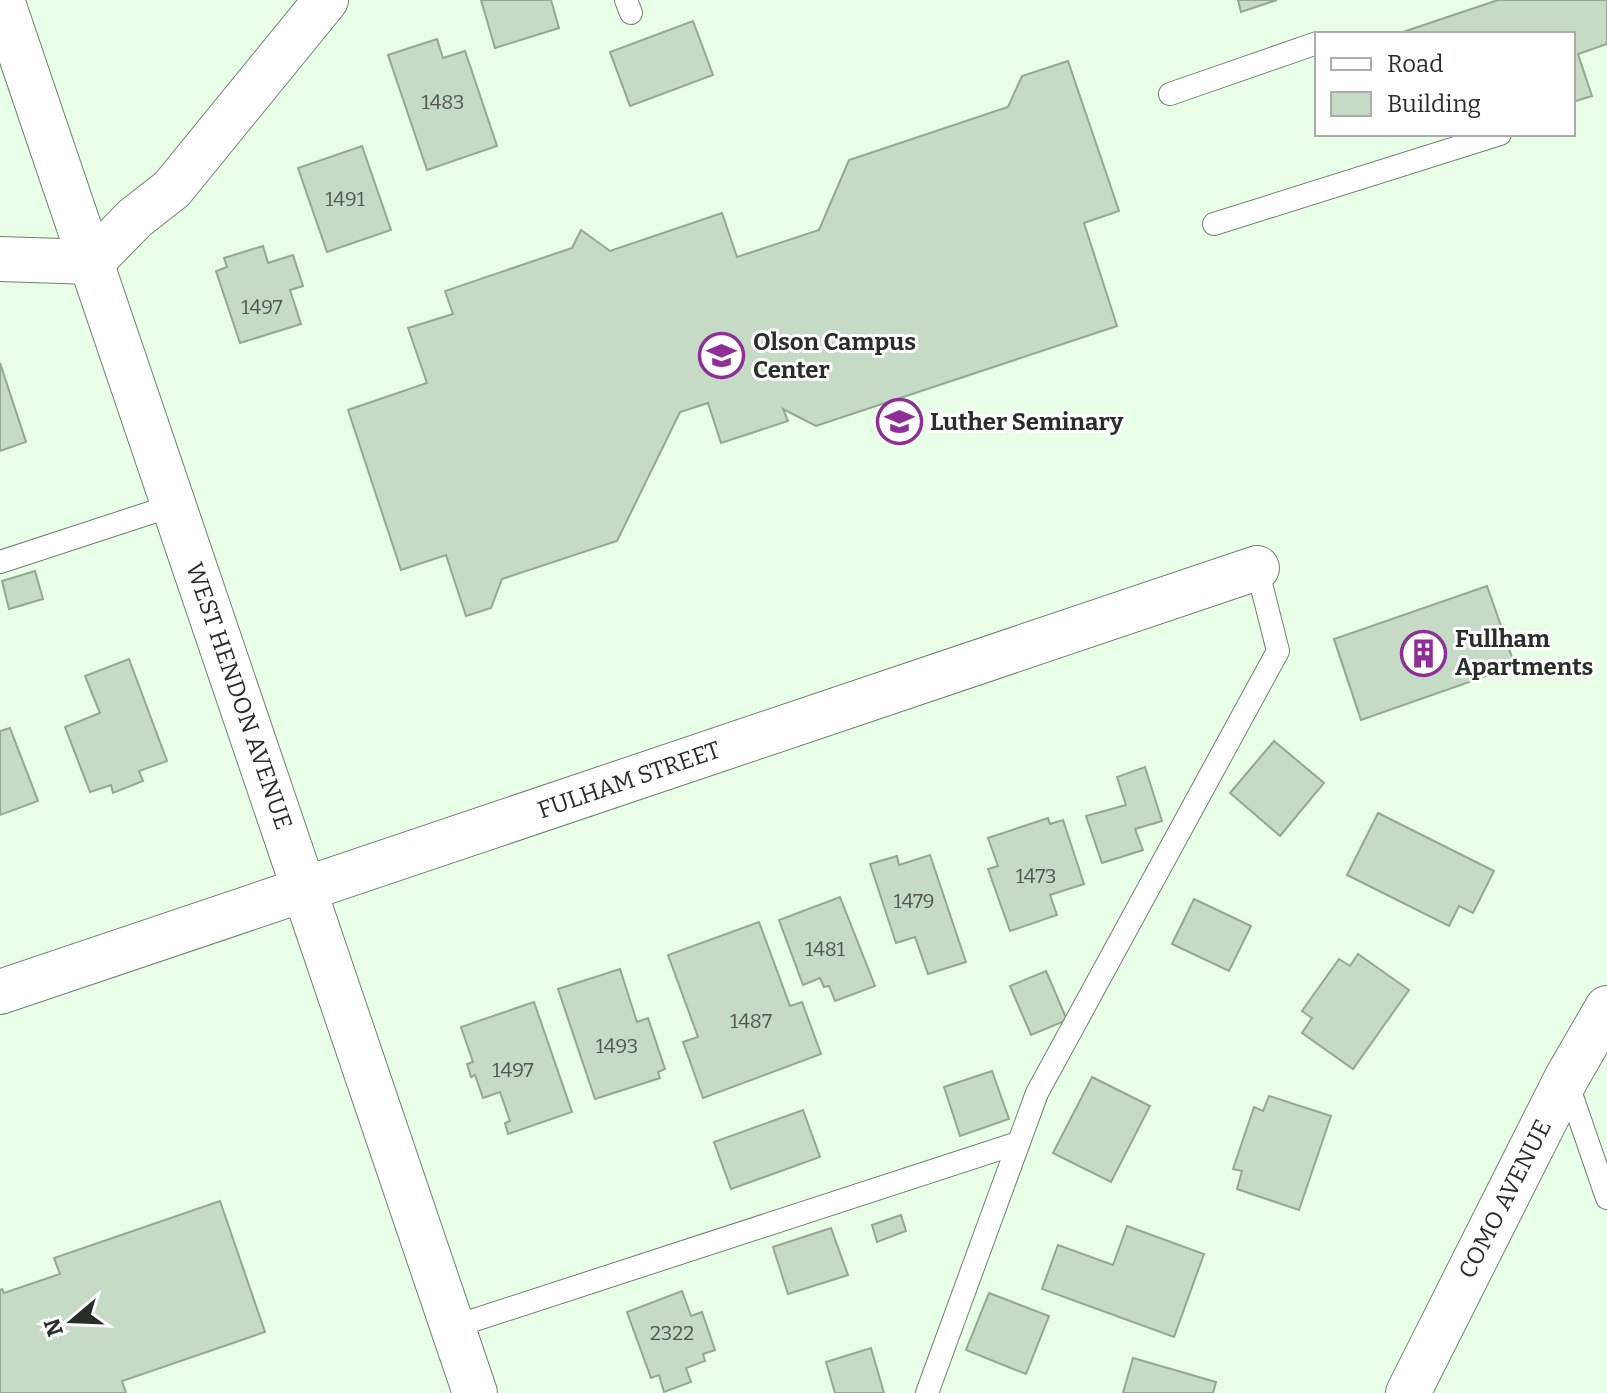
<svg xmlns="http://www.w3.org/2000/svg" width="1607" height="1393" viewBox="0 0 1607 1393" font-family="Bitter,serif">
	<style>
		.building { fill: #c6dbc5; stroke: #93a792; stroke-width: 2 }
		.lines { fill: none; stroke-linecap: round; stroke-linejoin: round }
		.service-casing { stroke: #6f826e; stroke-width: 24 }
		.minor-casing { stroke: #6f826e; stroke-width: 46 }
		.secondary-casing { stroke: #6f826e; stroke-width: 46 }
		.service { stroke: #fff; stroke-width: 22 }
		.minor { stroke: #fff; stroke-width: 44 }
		.secondary { stroke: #fff; stroke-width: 44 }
		.labels { text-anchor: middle; stroke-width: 6; stroke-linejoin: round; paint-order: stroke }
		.number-label { font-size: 20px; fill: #4f5a4e }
		.poi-label { font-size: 24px; font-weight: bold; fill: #272f27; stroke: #fff; text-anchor: start }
		.street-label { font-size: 24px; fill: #272f27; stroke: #fff }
	</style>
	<rect width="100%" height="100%" fill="#e8fee7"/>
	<g class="building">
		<path d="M 481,0 L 551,0 L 559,28 L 495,48 Z"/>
		<path d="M 1238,0 L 1277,0 L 1241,12 Z"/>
		<path d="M 1498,0 L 1607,0 L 1607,44 L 1578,54 L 1592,96 L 1573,102 L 1573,34 L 1397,34 Z"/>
		<path d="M 693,21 L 713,75 L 630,106 L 610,52 Z"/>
		<path d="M 437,39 L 443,58 L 465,51 L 497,146 L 427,170 L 388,55 Z"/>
		<path d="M 1068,61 L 1119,211 L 1084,223 L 1117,326 L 816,426 L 783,409 L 788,421 L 721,443 L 708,403 L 680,412 L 617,541 L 502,579 L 491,608 L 466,616 L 446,555 L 401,570 L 348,410 L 427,383 L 408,328 L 453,314 L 445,291 L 572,248 L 581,230 L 610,251 L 722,213 L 737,257 L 819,230 L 849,160 L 1008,107 L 1022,76 Z"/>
		<path d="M 362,146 L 391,230 L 327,252 L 298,168 Z"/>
		<path d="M 263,246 L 268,263 L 293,255 L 303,286 L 290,290 L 301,324 L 240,343 L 216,271 L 227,267 L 224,258 Z"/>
		<path d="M 0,363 L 26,442 L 0,451 Z"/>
		<path d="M 35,571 L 43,599 L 9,609 L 2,581 Z"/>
		<path d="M 1487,586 L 1515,666 L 1361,720 L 1334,639 Z"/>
		<path d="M 129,659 L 167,761 L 139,771 L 143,781 L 113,793 L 111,785 L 90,792 L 65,727 L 100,713 L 85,676 Z"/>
		<path d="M 10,728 L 38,801 L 0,815 L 0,731 Z"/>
		<path d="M 1274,741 L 1324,783 L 1280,836 L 1230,793 Z"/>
		<path d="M 1145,767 L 1162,821 L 1135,829 L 1143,850 L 1102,863 L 1086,816 L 1126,805 L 1117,777 Z"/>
		<path d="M 1378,813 L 1494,871 L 1473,913 L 1459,906 L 1449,926 L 1347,875 Z"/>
		<path d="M 1048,818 L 1050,824 L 1063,820 L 1084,884 L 1050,895 L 1057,915 L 1010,931 L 988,869 L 998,866 L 988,838 Z"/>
		<path d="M 930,855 L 966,962 L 928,974 L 915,937 L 896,943 L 870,864 L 897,856 L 899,865 Z"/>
		<path d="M 840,897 L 875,986 L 835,1001 L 829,986 L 824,987 L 820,978 L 803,985 L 779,920 Z"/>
		<path d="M 1194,899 L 1251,926 L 1229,971 L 1172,944 Z"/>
		<path d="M 759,922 L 790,1006 L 802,1002 L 821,1054 L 703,1098 L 683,1042 L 698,1037 L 668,955 Z"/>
		<path d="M 1358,954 L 1409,990 L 1353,1069 L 1302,1033 L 1312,1018 L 1302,1011 L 1339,959 L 1350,966 Z"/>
		<path d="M 620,969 L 637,1022 L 648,1018 L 665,1069 L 658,1072 L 660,1078 L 595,1099 L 558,989 Z"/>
		<path d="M 1046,971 L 1067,1020 L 1031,1035 L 1010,986 Z"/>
		<path d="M 534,1002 L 572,1112 L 508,1134 L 505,1123 L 510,1121 L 500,1092 L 483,1098 L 475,1075 L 471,1077 L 467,1064 L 473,1062 L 461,1027 Z"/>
		<path d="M 992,1071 L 1009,1119 L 960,1136 L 944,1087 Z"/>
		<path d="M 1092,1077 L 1150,1106 L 1111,1182 L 1053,1153 Z"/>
		<path d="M 1269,1096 L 1331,1116 L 1299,1210 L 1237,1189 L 1242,1171 L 1233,1169 L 1254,1107 L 1263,1111 Z"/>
		<path d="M 803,1110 L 820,1157 L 731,1189 L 714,1142 Z"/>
		<path d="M 220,1201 L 265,1332 L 122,1381 L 126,1393 L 0,1393 L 0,1290 L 2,1289 L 4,1293 L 60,1274 L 54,1258 Z"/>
		<path d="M 901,1215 L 906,1231 L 877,1242 L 872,1225 Z"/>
		<path d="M 1127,1226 L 1204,1254 L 1174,1337 L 1042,1289 L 1058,1245 L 1113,1265 Z"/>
		<path d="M 831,1228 L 848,1275 L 788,1294 L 773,1247 Z"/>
		<path d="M 682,1291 L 691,1316 L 702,1312 L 715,1350 L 703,1354 L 705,1361 L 686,1368 L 691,1382 L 664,1392 L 659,1375 L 651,1378 L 627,1312 Z"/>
		<path d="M 989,1293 L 1049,1316 L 1026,1374 L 966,1350 Z"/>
		<path d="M 871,1348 L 884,1393 L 835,1393 L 826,1362 Z"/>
		<path d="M 1133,1358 L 1216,1382 L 1213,1393 L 1123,1393 Z"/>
	</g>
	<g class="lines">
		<defs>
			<g id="service">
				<path d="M 626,0 L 631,13"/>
				<path d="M 1170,94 L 1317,43"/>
				<path d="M 1214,224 L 1500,134"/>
				<path d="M 0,562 L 174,505"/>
				<path d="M 1567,1082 L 1607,1198"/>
				<path d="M 453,1327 L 1018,1143"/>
				<path d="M 927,1393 L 1037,1093 L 1278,651 L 1257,568"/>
			</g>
			<g id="minor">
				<path d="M 2,0 L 475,1393"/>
				<path d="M 0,259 L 92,262 L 135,218 L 172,189 L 326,0"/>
				<path d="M 0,992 L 1257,568"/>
			</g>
			<path id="secondary" d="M 1408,1393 L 1566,1079 L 1607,1008"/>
		</defs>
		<use href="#service" class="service-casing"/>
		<use href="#minor" class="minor-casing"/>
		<use href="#secondary" class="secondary-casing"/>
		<use href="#service" class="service"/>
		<use href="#minor" class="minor"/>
		<use href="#secondary" class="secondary"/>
	</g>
	<defs>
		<symbol id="university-ring" viewBox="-11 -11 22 22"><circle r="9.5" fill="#fff" stroke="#8e2e97" stroke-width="1.5"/><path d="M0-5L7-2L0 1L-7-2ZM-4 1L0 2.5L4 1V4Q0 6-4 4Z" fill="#8e2e97"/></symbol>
		<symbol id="building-ring" viewBox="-11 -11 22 22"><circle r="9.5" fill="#fff" stroke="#8e2e97" stroke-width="1.5"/><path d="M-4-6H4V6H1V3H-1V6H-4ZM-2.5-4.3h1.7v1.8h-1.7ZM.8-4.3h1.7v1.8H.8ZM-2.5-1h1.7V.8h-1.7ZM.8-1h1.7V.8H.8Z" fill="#8e2e97"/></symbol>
	</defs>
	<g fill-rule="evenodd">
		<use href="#university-ring" x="696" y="330" width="51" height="51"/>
		<use href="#university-ring" x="874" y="396" width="51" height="51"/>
		<use href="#building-ring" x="1398" y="628" width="51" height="51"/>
	</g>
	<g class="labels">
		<g class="number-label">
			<text x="443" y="109">1483</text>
			<text x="345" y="206">1491</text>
			<text x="262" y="314">1497</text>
			<text x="1036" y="883">1473</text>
			<text x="914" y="908">1479</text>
			<text x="825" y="956">1481</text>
			<text x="751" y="1028">1487</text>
			<text x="617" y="1053">1493</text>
			<text x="513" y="1077">1497</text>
			<text x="672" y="1340">2322</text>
		</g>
		<g class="poi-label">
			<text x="753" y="350">Olson Campus<tspan x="753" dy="28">Center</tspan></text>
			<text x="930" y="430">Luther Seminary</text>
			<text x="1455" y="647">Fullham<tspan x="1455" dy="28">Apartments</tspan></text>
		</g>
		<g class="street-label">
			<text transform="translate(239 696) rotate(71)" y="8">WEST HENDON AVENUE</text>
			<text transform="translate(629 780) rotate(-19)" y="8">FULHAM STREET</text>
			<text transform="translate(1505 1199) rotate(-63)" y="8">COMO AVENUE</text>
		</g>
	</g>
	<rect x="1315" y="32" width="260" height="104" fill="#ffffff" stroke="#a9aca9" stroke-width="2"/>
	<rect x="1331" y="58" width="40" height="12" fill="#ffffff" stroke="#a9aca9" stroke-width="2"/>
	<text x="1387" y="72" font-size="24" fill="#272f27">Road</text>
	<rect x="1331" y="92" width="40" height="24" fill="#c6dbc5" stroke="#a9aca9" stroke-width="2"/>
	<text x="1387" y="112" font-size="24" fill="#272f27">Building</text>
	<g transform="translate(72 1321) rotate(251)" stroke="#ffffff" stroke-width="6" paint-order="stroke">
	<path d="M0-6L14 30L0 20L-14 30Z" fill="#272f27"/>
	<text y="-12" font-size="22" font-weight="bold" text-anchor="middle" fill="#272f27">N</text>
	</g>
</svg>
